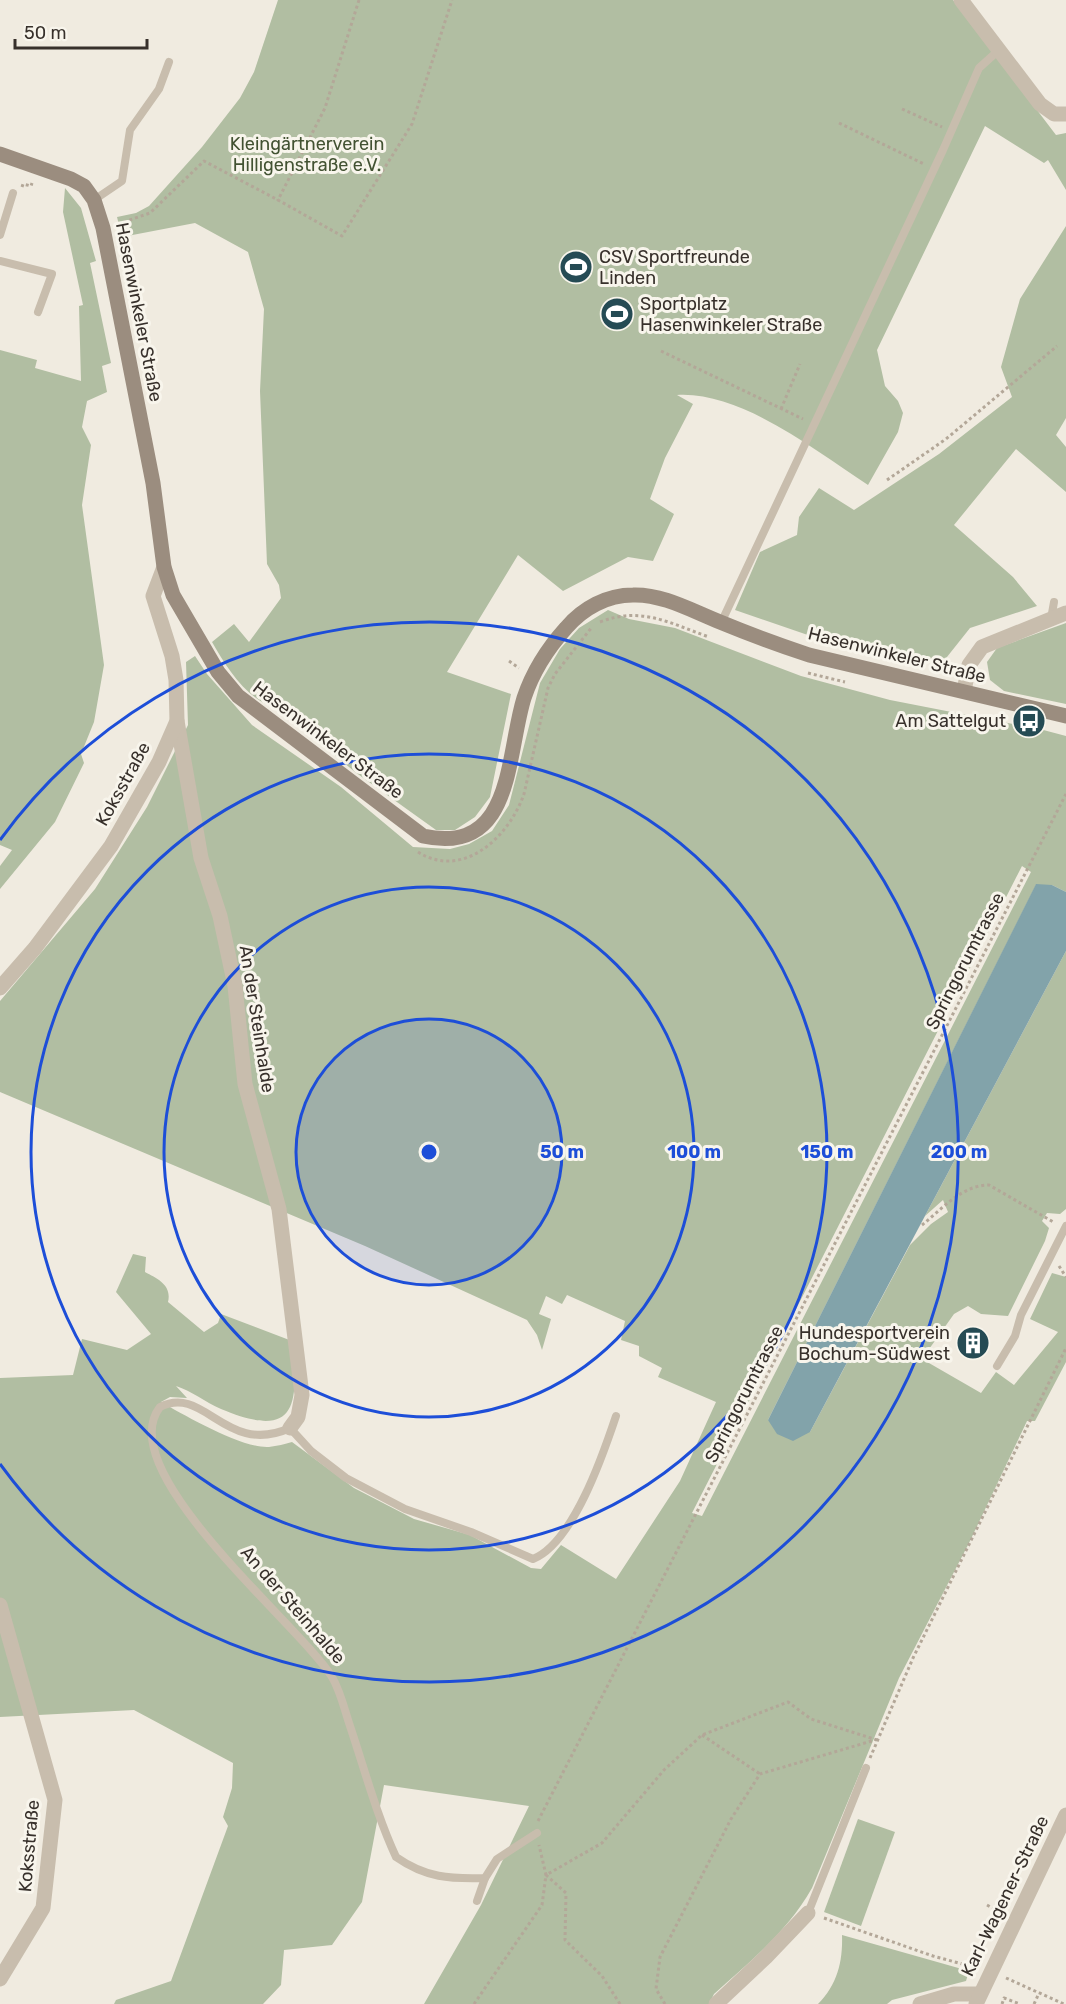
<svg xmlns="http://www.w3.org/2000/svg" width="1066" height="2004" viewBox="0 0 1066 2004" font-family="Rubik,sans-serif">
	<style>
		.green { fill: #b1bea2; fill-rule: evenodd }
		.water { fill: #82a3aa }
		.lines { fill: none; stroke-linecap: round; stroke-linejoin: round }
		.path { stroke: #b3a798; stroke-width: 3; stroke-dasharray: 3 3; stroke-linecap: butt }
		.lane { stroke: #c8bdad; stroke-width: 8 }
		.street { stroke: #c8bdad; stroke-width: 15 }
		.secondary { stroke: #9b8d7f; stroke-width: 15 }
		.ring { fill: none; stroke: #1d4ed8; stroke-width: 3 }
		.labels { text-anchor: middle; stroke-width: 6; stroke-linejoin: round; paint-order: stroke }
		.park-label { font-size: 18px; fill: #425232; stroke: #f8f5ec }
		.poi-label { font-size: 18px; fill: #37302b; stroke: #f8f5ec; text-anchor: start }
		.street-label { font-size: 18px; fill: #37302b; stroke: #f8f5ec }
		.centre { fill: #1d4ed8; stroke: #f8f5ec; stroke-width: 3 }
		.ring-label { font-size: 18px; text-anchor: middle; font-weight: bold; fill: #1d4ed8; stroke: #f8f5ec; stroke-width: 6; stroke-linejoin: round; paint-order: stroke }
	</style>
	<rect width="100%" height="100%" fill="#f0ebe0"/>
	<g class="green">
		<path d="M 278,0 L 953,0 L 1056,135 L 1066,133 L 1066,190 L 1048,160 L 1044,163 L 985,126 L 877,350 L 885,386 L 898,401 L 903,413 L 898,432 L 868,485 C 816,451 741,391 677,395 L 693,404 L 665,458 L 650,499 L 674,514 L 653,561 L 628,557 L 563,591 L 518,555 L 447,672 L 511,694 L 490,797 L 475,817 L 455,830 L 436,830 L 355,772 L 278,708 C 249,703 226,667 212,642 L 234,624 L 249,642 L 281,598 L 279,585 L 267,564 L 260,391 L 264,309 L 248,252 L 195,223 L 122,237 L 117,217 L 136,213 L 149,206 L 202,147 L 240,98 L 254,72 Z"/>
		<path d="M 65,188 L 81,208 L 96,261 L 90,263 L 111,363 L 102,366 L 107,392 L 87,401 L 82,427 L 91,445 L 82,505 L 104,665 L 94,722 L 81,754 L 84,763 L 55,822 L 0,889 L 0,866 L 12,850 L 0,845 L 0,350 L 37,360 L 35,368 L 81,381 L 79,306 L 83,305 L 63,212 Z"/>
		<path d="M 1066,226 L 1066,418 L 1056,435 L 1066,447 L 1066,492 L 1016,449 L 954,525 L 1013,577 L 1037,606 L 970,628 L 943,662 L 834,644 L 735,610 L 760,552 L 797,535 L 799,517 L 819,488 L 854,510 L 939,454 L 1012,397 L 1001,367 L 1020,299 Z"/>
		<path d="M 608,610 L 629,619 L 675,628 L 801,676 L 890,700 L 1013,724 L 1017,723 L 1066,736 L 1066,892 L 1052,885 L 1036,885 L 768,1420 L 810,1432 L 910,1245 L 931,1224 L 948,1212 L 943,1200 L 925,1216 L 1066,951 L 1066,1209 L 1060,1214 L 1047,1213 L 1042,1221 L 1049,1228 L 1045,1241 L 1008,1316 L 981,1314 L 968,1306 L 954,1314 L 922,1359 L 981,1393 L 996,1372 L 1014,1385 L 1058,1332 L 1030,1319 L 1052,1273 L 1066,1277 L 1066,1362 L 1035,1421 L 1027,1421 L 969,1543 L 899,1678 L 812,1888 C 787,1932 751,1961 714,1994 L 709,2004 L 424,2004 L 481,1905 L 529,1806 L 384,1785 L 362,1902 L 332,1945 L 284,1950 L 281,1985 L 263,2004 L 114,2004 L 116,2000 L 171,1981 L 228,1826 L 223,1817 L 232,1788 L 233,1763 L 134,1710 L 0,1717 L 0,1378 L 73,1375 L 82,1339 L 127,1350 L 151,1334 L 116,1292 L 133,1254 L 146,1257 L 145,1272 C 158,1279 172,1285 168,1302 L 204,1332 L 218,1323 L 221,1314 L 292,1341 C 299,1405 297,1441 221,1409 C 205,1402 192,1391 176,1386 L 187,1398 L 170,1397 L 161,1402 C 184,1415 243,1449 269,1447 C 277,1446 285,1444 292,1442 L 354,1488 L 414,1519 L 470,1535 L 531,1568 L 541,1569 L 561,1545 L 616,1579 L 680,1481 L 716,1402 L 658,1377 L 662,1368 L 639,1356 L 639,1346 L 621,1340 L 625,1321 L 567,1295 L 562,1304 L 546,1296 L 539,1314 L 551,1319 L 542,1350 L 537,1335 L 527,1320 L 365,1246 L 0,1092 L 0,1001 L 95,889 L 147,807 L 188,725 L 186,662 L 195,656 L 207,674 L 252,725 L 341,787 L 413,847 L 450,849 L 469,844 L 492,831 L 509,805 L 540,683 L 560,649 L 579,628 ZM 1022,866 L 1031,872 L 702,1516 L 692,1513 Z"/>
		<path d="M 1066,623 L 1066,704 L 1004,691 L 990,680 L 987,662 L 997,648 Z"/>
		<path d="M 858,1819 L 895,1832 L 861,1926 L 824,1912 Z"/>
		<path d="M 842,1935 L 969,1971 L 966,1981 L 892,2000 L 887,2004 L 818,2004 C 837,1985 843,1962 842,1935 Z"/>
	</g>
	<path class="water" d="M 1036,884 L 1052,885 L 1066,892 L 1066,951 L 810,1432 L 793,1441 L 777,1434 L 768,1420 Z"/>
	<g class="lines">
		<g class="path">
			<path d="M 359,0 L 325,108 L 278,200 L 342,236 L 412,124 L 452,0"/>
			<path d="M 902,109 L 942,127"/>
			<path d="M 839,123 L 924,164"/>
			<path d="M 22,187 L 23,184 L 31,186 L 32,183"/>
			<path d="M 118,224 L 150,213 L 204,161 L 278,200"/>
			<path d="M 661,351 L 803,419"/>
			<path d="M 781,409 L 800,364"/>
			<path d="M 887,480 L 946,439 L 1057,346"/>
			<path d="M 600,622 C 642,606 669,623 709,637"/>
			<path d="M 509,661 L 519,668"/>
			<path d="M 808,673 L 845,682"/>
			<path d="M 418,852 C 464,881 510,835 524,794 L 548,688 L 555,674 L 592,627"/>
			<path d="M 922,1225 C 942,1209 962,1185 989,1185 L 1055,1223"/>
			<path d="M 1059,1266 L 1066,1277"/>
			<path d="M 702,1735 L 760,1774"/>
			<path d="M 870,1758 L 913,1658 L 1066,1348"/>
			<path d="M 538,1821 L 1066,794"/>
			<path d="M 987,1905 L 1001,1913"/>
			<path d="M 824,1918 L 933,1956 L 977,1968"/>
			<path d="M 1006,1978 L 1064,2004"/>
			<path d="M 474,2004 L 542,1905 L 546,1875 L 539,1845"/>
			<path d="M 620,2004 L 602,1976 L 565,1940 L 566,1893 L 546,1875 L 602,1843 L 664,1770 L 702,1735 L 788,1702 L 811,1719 L 877,1740"/>
			<path d="M 665,2004 L 656,1989 L 660,1957 L 731,1819 L 760,1774 L 875,1740"/>
			<path d="M 1002,2004 L 1004,1998 L 1020,2004"/>
			<path d="M 1034,2004 L 1039,1993"/>
		</g>
		<g class="lane">
			<path d="M 94,200 L 122,181 L 130,130 L 159,89 L 169,62"/>
			<path d="M 0,235 L 13,193"/>
			<path d="M 0,261 L 52,274 L 38,312"/>
			<path d="M 1051,619 L 1054,602"/>
			<path d="M 721,623 L 943,150 L 979,68 L 999,50"/>
			<path d="M 997,1366 L 1015,1336 L 1021,1315 L 1066,1226"/>
			<path d="M 537,1833 L 497,1859 L 485,1878 C 450,1879 426,1878 396,1857 C 377,1816 365,1771 351,1729 C 345,1712 341,1692 332,1677 C 300,1625 110,1471 160,1407 C 205,1384 225,1457 290,1428 L 311,1451 L 346,1478 L 405,1509 L 471,1532 L 533,1559 C 573,1543 603,1455 616,1416"/>
			<path d="M 477,1901 L 485,1878"/>
			<path d="M 808,1913 L 866,1768"/>
		</g>
		<g class="street">
			<path d="M 961,0 L 1040,104 L 1054,114 L 1066,114"/>
			<path d="M 964,691 L 969,665 L 982,647 L 1066,613"/>
			<path d="M 177,721 L 201,858 L 220,916 L 235,986 L 245,1084 L 279,1209 L 302,1395 L 298,1417 L 290,1428"/>
			<path d="M 0,988 L 35,948 L 111,846 L 159,762 L 177,721 L 176,680 L 172,656 L 153,596 L 164,567"/>
			<path d="M 0,1605 L 55,1800 L 43,1908 L 0,1979"/>
			<path d="M 716,2004 L 766,1957 L 808,1913"/>
			<path d="M 920,2004 L 954,1994 L 980,1994"/>
			<path d="M 976,2004 L 1066,1815"/>
		</g>
		<path class="secondary" d="M 0,154 L 71,179 L 84,186 L 94,200 L 103,228 L 153,483 L 164,567 L 173,595 L 218,672 L 238,696 L 423,836 C 514,856 506,756 524,698 C 533,671 548,648 566,628 C 583,608 607,595 633,595 C 663,594 692,611 720,622 C 749,634 779,645 809,655 L 1066,716"/>
	</g>
	<circle cx="429" cy="1152" r="133" fill="#1d4ed8" fill-opacity=".12"/>
	<g class="ring">
		<circle cx="429" cy="1152" r="133"/>
		<circle cx="429" cy="1152" r="265"/>
		<circle cx="429" cy="1152" r="398"/>
		<path d="M0 840A530 530 0 1 1 0 1464"/>
	</g>
	<defs>
		<symbol id="stadium-disc" viewBox="-11 -11 22 22"><circle r="9.5" fill="#254b54" stroke="#f8f5ec"/><path d="M0-5a6.5 5 0 1 0 0 10a6.5 5 0 1 0 0-10ZM-3.5-1.8h7v3.6h-7Z" fill="#fff"/></symbol>
		<symbol id="bus-disc" viewBox="-11 -11 22 22"><circle r="9.5" fill="#254b54" stroke="#f8f5ec"/><path d="M-5-6H5V4H4V6H2V4H-2V6H-4V4H-5ZM-3.5-4V0h7V-4ZM-3.5 1.2v1.5H-2V1.2ZM2 1.2v1.5H3.5V1.2Z" fill="#fff"/></symbol>
		<symbol id="building-disc" viewBox="-11 -11 22 22"><circle r="9.5" fill="#254b54" stroke="#f8f5ec"/><path d="M-4-6H4V6H1V3H-1V6H-4ZM-2.5-4.3h1.7v1.8h-1.7ZM.8-4.3h1.7v1.8H.8ZM-2.5-1h1.7V.8h-1.7ZM.8-1h1.7V.8H.8Z" fill="#fff"/></symbol>
	</defs>
	<g fill-rule="evenodd">
		<use href="#stadium-disc" x="557" y="248" width="38" height="38"/>
		<use href="#stadium-disc" x="598" y="295" width="38" height="38"/>
		<use href="#bus-disc" x="1010" y="702" width="38" height="38"/>
		<use href="#building-disc" x="954" y="1324" width="38" height="38"/>
	</g>
	<g class="labels">
		<g class="park-label">
			<text x="307" y="150">Kleingärtnerverein<tspan x="307" dy="21">Hilligenstraße e.V.</tspan></text>
		</g>
		<g class="poi-label">
			<text x="599" y="263">CSV Sportfreunde<tspan x="599" dy="21">Linden</tspan></text>
			<text x="640" y="310">Sportplatz<tspan x="640" dy="21">Hasenwinkeler Straße</tspan></text>
			<text x="1006" y="727" text-anchor="end">Am Sattelgut</text>
			<text x="950" y="1339" text-anchor="end">Hundesportverein<tspan x="950" dy="21">Bochum-Südwest</tspan></text>
		</g>
		<g class="street-label">
			<text transform="translate(139 312) rotate(79)" y="6">Hasenwinkeler Straße</text>
			<text transform="translate(897 655) rotate(14)" y="6">Hasenwinkeler Straße</text>
			<text transform="translate(328 740) rotate(37)" y="6">Hasenwinkeler Straße</text>
			<text transform="translate(123 784) rotate(-61)" y="6">Koksstraße</text>
			<text transform="translate(965 961) rotate(-63)" y="6">Springorumtrasse</text>
			<text transform="translate(257 1019) rotate(81)" y="6">An der Steinhalde</text>
			<text transform="translate(744 1394) rotate(-63)" y="6">Springorumtrasse</text>
			<text transform="translate(293 1605) rotate(49)" y="6">An der Steinhalde</text>
			<text transform="translate(29 1846) rotate(-85)" y="6">Koksstraße</text>
			<text transform="translate(1005 1896) rotate(-64)" y="6">Karl-Wagener-Straße</text>
		</g>
	</g>
	<circle cx="429" cy="1152" r="9" class="centre"/>
	<g class="ring-label">
		<text x="562" y="1158">50 m</text>
		<text x="694" y="1158">100 m</text>
		<text x="827" y="1158">150 m</text>
		<text x="959" y="1158">200 m</text>
	</g>
	<path d="M15 39v9h132v-9" fill="none" stroke="#37302b" stroke-width="3"/>
	<text x="24" y="39" font-size="18" fill="#37302b" stroke="#f8f5ec" stroke-width="4.5" paint-order="stroke">50 m</text>
</svg>
